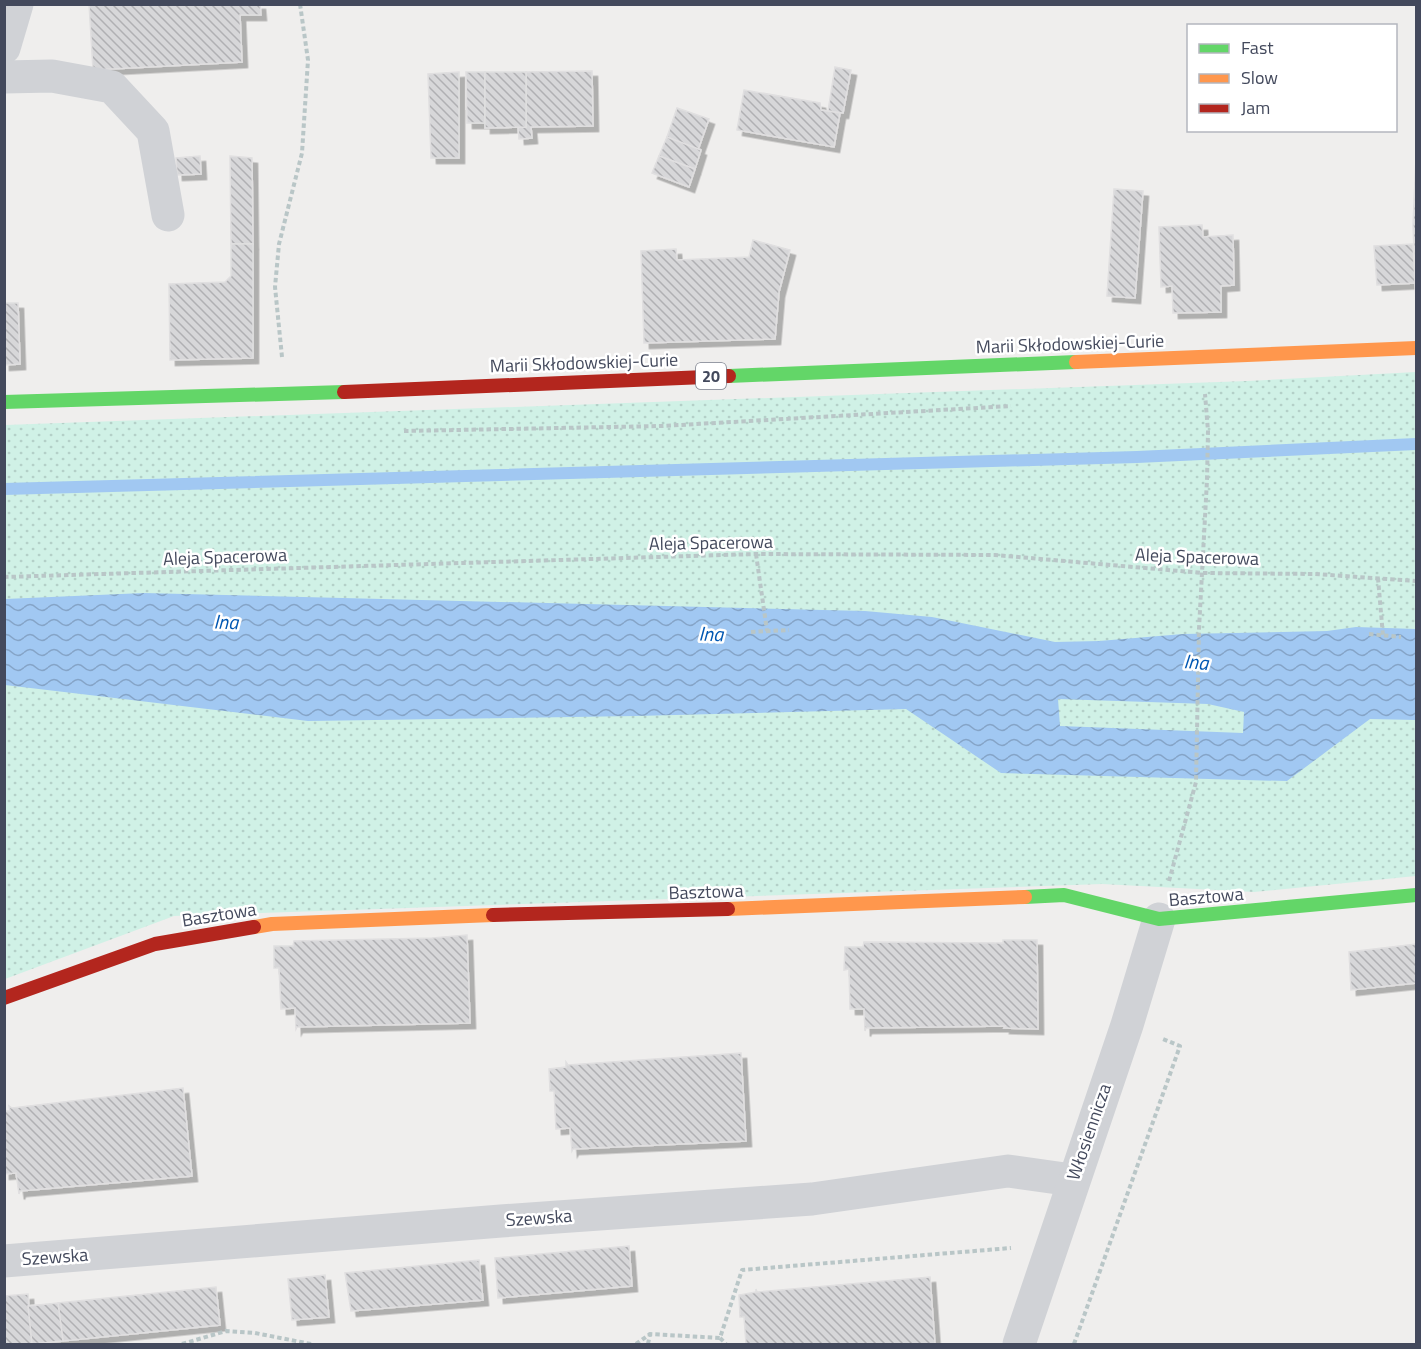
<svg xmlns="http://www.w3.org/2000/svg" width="1421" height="1349" viewBox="0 0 1421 1349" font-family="'Titillium Web',sans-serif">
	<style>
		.park { fill: url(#park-dots) }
		.water { fill: url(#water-waves); fill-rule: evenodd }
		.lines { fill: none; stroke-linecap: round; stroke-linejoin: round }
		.stream { stroke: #a1c8f2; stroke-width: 12 }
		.building { fill: url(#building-back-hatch); stroke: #e0dfe0; stroke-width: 1.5; filter: url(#shadow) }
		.path { stroke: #b9c6c7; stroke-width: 4; stroke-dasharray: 4.5 3; stroke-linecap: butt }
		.street { stroke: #d0d2d6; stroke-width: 33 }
		.fast { stroke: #63d668; stroke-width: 14 }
		.slow { stroke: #ff974d; stroke-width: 14 }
		.jam { stroke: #b3261e; stroke-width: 14 }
		.labels { text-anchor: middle; stroke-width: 5; stroke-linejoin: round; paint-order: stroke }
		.shield { fill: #fff; stroke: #7b808d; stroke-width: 1.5 }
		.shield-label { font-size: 16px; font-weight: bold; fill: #43495c }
		.street-label { font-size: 18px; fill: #43495c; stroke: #fff }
		.water-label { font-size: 20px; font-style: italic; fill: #0057b2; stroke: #fff }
	</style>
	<defs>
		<pattern id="park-dots" width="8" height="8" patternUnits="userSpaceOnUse" patternTransform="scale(1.5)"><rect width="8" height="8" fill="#d0f1e6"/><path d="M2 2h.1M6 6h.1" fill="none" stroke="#b4d0c8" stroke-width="1.8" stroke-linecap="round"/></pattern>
		<pattern id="water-waves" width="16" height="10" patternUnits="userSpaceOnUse" patternTransform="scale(1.5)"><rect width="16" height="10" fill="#a1c8f2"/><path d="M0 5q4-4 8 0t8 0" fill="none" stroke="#85a4c7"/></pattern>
		<pattern id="building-back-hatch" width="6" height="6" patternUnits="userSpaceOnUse" patternTransform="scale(1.5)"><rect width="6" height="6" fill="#d7d7d9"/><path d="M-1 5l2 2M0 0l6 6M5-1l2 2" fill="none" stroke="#b0b0b3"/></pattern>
		<filter id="shadow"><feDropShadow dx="5.5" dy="5.5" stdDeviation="0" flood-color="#0004"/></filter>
	</defs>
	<rect width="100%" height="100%" fill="#efeeed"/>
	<path class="park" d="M 1416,372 L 1416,876 L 1254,892 L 1102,884 L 174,916 L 5,979 L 5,425 L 1247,381 Z"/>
	<path class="water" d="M 144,593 L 865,611 L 932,617 L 1055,642 L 1099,641 L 1183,634 L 1327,631 L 1356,627 L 1416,629 L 1416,720 L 1370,719 L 1287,781 L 1244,780 L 1001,773 L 906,709 L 636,716 L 308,721 L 5,685 L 5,599 ZM 1058,699 L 1208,704 L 1244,712 L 1243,733 L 1060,726 Z"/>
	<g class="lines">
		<path class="stream" d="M 4,489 L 1137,457 L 1416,444"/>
	</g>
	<g class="building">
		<path d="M 89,4 L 260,4 L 261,15 L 240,15 L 242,62 L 93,70 Z"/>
		<path d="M 835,67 L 851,70 L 843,113 L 828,111 Z"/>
		<path d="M 592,71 L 593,126 L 531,127 L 532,138 L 519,139 L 518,127 L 526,127 L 526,72 Z"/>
		<path d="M 459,72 L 459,158 L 431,158 L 428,74 Z"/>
		<path d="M 466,72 L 485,72 L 485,123 L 467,123 Z"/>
		<path d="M 485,72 L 526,72 L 526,127 L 485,128 Z"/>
		<path d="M 744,90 L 820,103 L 821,110 L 840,113 L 834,147 L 737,130 Z"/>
		<path d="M 677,108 L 709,119 L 698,150 L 667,137 Z"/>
		<path d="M 667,137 L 701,150 L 695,169 L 659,156 Z"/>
		<path d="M 200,156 L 201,174 L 177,175 L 176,158 Z"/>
		<path d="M 230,156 L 252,158 L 253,244 L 231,244 Z"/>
		<path d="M 659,156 L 695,169 L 689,187 L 652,173 Z"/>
		<path d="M 1416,157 L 1416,305 L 1413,225 Z"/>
		<path d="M 1114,189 L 1143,191 L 1135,298 L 1107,296 Z"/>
		<path d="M 1202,225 L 1203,237 L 1233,235 L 1234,285 L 1221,286 L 1221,312 L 1173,313 L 1172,286 L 1161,287 L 1159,227 Z"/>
		<path d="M 753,240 L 790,250 L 779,292 L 775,339 L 644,343 L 641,251 L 676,249 L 677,260 L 749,257 Z"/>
		<path d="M 231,244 L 253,244 L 253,358 L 170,360 L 169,284 L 225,282 L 231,276 Z"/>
		<path d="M 1413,244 L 1415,283 L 1377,285 L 1374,246 Z"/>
		<path d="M 4,303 L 18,303 L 20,364 L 4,365 Z"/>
		<path d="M 467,935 L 470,1023 L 297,1027 L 296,1029 L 295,1008 L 281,1009 L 279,968 L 274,968 L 274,946 L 293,946 L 294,941 L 432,938 Z"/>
		<path d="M 1003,940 L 1037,940 L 1038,1029 L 1004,1028 L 1005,1026 L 866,1028 L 865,1031 L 864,1009 L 850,1009 L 849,969 L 844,970 L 845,947 L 863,947 L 864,942 L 1003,943 Z"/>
		<path d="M 1416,944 L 1416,983 L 1351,990 L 1349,952 Z"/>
		<path d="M 741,1053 L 746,1141 L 573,1149 L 572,1151 L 570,1128 L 556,1129 L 554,1091 L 550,1091 L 549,1069 L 566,1067 L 566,1062 L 568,1065 Z"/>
		<path d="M 183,1088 L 192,1176 L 20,1191 L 19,1194 L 16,1173 L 4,1174 L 4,1111 L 10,1111 L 9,1106 L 12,1108 Z"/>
		<path d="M 629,1246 L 632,1286 L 498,1298 L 495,1258 Z"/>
		<path d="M 479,1260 L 483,1300 L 351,1311 L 345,1273 Z"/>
		<path d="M 325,1275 L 329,1317 L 292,1320 L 288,1279 Z"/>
		<path d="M 930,1277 L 935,1344 L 746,1344 L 744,1317 L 740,1317 L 739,1295 L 756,1292 L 756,1289 L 757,1292 Z"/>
		<path d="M 216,1287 L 220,1325 L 63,1341 L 58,1303 Z"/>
		<path d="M 28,1294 L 32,1344 L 4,1344 L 4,1296 Z"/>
		<path d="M 58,1303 L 63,1341 L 32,1344 L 28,1306 Z"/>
	</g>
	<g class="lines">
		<g class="path">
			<path d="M 282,357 L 275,287 L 279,244 L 302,153 L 308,60 L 300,4"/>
			<path d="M 404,431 L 662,426 L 1011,406"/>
			<path d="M 756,554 L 767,631"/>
			<path d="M 4,577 L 756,554 L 995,555 L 1203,573 L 1315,574 L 1416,581"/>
			<path d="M 1378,578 L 1383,636"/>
			<path d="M 751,632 L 789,630"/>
			<path d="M 1369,634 L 1401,637"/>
			<path d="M 1169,881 L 1196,782 L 1199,629 L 1207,480 L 1208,431 L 1205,394"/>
			<path d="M 720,1338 L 726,1344"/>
			<path d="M 182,1344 L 226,1331 L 255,1333 L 311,1344"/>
			<path d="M 636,1344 L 650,1334 L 720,1338 L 742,1270 L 1011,1248"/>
			<path d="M 648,1344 L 650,1334"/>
			<path d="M 1074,1344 L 1180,1046 L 1163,1039"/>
		</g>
		<g class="street">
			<path d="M 4,48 L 17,4"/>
			<path d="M 4,77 L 52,76 L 112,87 L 153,131 L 168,215"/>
			<path d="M 4,1261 L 501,1221 L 812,1199 L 1008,1171 L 1072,1180"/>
			<path d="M 1019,1344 L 1127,1025 L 1159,919"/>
		</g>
		<g class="fast">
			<path d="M 729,376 L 1076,362"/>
			<path d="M 4,402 L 344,392"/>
			<path d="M 1025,897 L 1064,895 L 1159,919 L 1416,895"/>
		</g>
		<g class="slow">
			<path d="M 1076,362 L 1416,348"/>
			<path d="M 728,909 L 1025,897"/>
			<path d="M 254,927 L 272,924 L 493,915"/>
		</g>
		<g class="jam">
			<path d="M 344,392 L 729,376"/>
			<path d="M 493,915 L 728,909"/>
			<path d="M 4,998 L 155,944 L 254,927"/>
		</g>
	</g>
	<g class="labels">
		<rect class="shield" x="696" y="363" width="30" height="26" rx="4.5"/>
		<g class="shield-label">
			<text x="711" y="382">20</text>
		</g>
		<g class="street-label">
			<text transform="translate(1070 344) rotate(-2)" y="6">Marii Skłodowskiej-Curie</text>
			<text transform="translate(584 363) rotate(-2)" y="6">Marii Skłodowskiej-Curie</text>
			<text transform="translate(711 543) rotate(-1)" y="6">Aleja Spacerowa</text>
			<text transform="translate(225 557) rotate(-2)" y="6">Aleja Spacerowa</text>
			<text transform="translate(1197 557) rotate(2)" y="6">Aleja Spacerowa</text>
			<text transform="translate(706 892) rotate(-2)" y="6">Basztowa</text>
			<text transform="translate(1206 897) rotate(-5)" y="6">Basztowa</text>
			<text transform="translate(219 915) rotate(-9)" y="6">Basztowa</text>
			<text transform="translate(1089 1132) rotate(-71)" y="6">Włosiennicza</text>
			<text transform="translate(539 1218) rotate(-4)" y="6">Szewska</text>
			<text transform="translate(55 1257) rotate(-4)" y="6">Szewska</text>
		</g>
		<g class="water-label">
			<text transform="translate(226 622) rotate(2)" y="7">Ina</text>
			<text transform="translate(711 634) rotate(2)" y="7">Ina</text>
			<text transform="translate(1196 662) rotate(5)" y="7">Ina</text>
		</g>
	</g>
	<rect width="1421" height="1349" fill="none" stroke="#43495c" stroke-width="12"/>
	<rect x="1187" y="24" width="210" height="108" fill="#ffffff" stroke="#b4b6be" stroke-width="1.5"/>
	<rect x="1199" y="44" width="30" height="9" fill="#63d668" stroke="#b4b6be" stroke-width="1.5"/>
	<text x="1241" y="54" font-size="18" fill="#43495c">Fast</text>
	<rect x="1199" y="74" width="30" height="9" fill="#ff974d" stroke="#b4b6be" stroke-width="1.5"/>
	<text x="1241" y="84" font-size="18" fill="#43495c">Slow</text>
	<rect x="1199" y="104" width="30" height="9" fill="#b3261e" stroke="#b4b6be" stroke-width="1.5"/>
	<text x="1241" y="114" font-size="18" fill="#43495c">Jam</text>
</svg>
